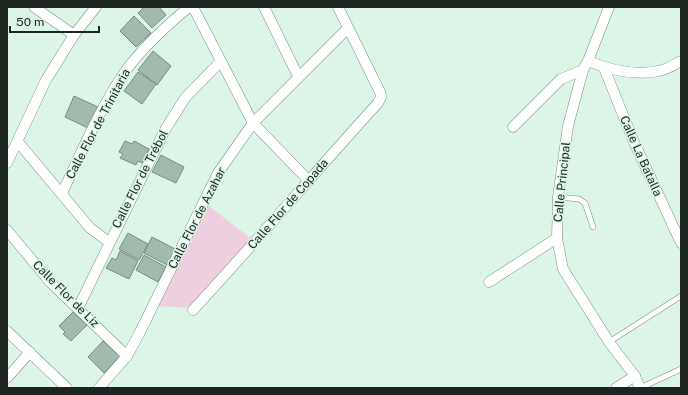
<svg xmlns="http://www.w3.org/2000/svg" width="688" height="395" viewBox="0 0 688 395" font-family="'Public Sans',sans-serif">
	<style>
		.green { fill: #eecfdf }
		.building { fill: #a2baac; stroke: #758c7f }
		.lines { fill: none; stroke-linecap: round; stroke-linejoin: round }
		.service-casing { stroke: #7a9184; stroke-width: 6 }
		.minor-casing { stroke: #7a9184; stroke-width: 11 }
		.service { stroke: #fff; stroke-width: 5 }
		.minor { stroke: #fff; stroke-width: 10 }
		.labels { text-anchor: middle; stroke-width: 3; stroke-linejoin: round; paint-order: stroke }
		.street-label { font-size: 12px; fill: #1c251f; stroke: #dcf5e6 }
	</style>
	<rect width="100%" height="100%" fill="#dcf5e6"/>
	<path class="green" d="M 205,203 L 254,241 L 193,308 L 155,306 Z"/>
	<g class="building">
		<path d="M 144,7 L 159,7 L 166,15 L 152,28 L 138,13 Z"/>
		<path d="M 134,16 L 151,33 L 136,47 L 120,31 Z"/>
		<path d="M 153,51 L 171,66 L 157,85 L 138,70 Z"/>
		<path d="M 138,72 L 156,84 L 142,104 L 124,91 Z"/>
		<path d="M 74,96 L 98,107 L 88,128 L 65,117 Z"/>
		<path d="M 125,141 L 132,144 L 134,141 L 149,149 L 142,163 L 138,161 L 136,165 L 120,158 L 123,154 L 119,152 Z"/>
		<path d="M 161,155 L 184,167 L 176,183 L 152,172 Z"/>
		<path d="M 128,233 L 148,244 L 139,260 L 119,249 Z"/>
		<path d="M 152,237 L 177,250 L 169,266 L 144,253 Z"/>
		<path d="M 120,251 L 138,261 L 129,279 L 106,268 L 112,258 L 116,260 Z"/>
		<path d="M 144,255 L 166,267 L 158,282 L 136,270 Z"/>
		<path d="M 73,312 L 87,325 L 71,341 L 63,334 L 65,332 L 59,326 Z"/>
		<path d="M 103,341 L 120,356 L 104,373 L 88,357 Z"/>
	</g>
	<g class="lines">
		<defs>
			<g id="service">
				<path d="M 558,197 L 579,199 L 585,203 L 593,227"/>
				<path d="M 609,342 L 681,296"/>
				<path d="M 640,388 L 681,369"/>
			</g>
			<g id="minor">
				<path d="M 34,7 L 74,35"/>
				<path d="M 193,7 L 253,123 L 308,180"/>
				<path d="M 264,7 L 298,76"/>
				<path d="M 609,7 L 588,61 L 583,70 L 568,126 L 558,197 L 557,238 L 563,269 L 609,342 L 635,376 L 640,388"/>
				<path d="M 588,61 C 610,70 635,76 658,71 C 666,70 674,65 681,61"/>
				<path d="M 604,68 L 634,142 L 681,243"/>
				<path d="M 513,127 L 561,79 L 583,70"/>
				<path d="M 18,142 L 90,228 L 109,242"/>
				<path d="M 7,163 L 46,80 L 74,35 L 96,7"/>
				<path d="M 62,193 C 82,152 100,107 127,69 C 145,45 166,26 189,7"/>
				<path d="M 7,230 L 51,283 L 127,356"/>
				<path d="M 489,282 L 557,238"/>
				<path d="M 78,308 L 165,130 L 185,98 L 220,62"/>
				<path d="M 193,310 C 256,242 316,171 378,103 L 381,97 L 380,92 L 338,7"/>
				<path d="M 7,331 L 67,388"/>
				<path d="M 7,378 L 30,352"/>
				<path d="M 99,388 L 127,356 L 140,332 L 218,173 L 253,123 L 348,28"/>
				<path d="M 616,388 L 635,376"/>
			</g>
		</defs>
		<use href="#service" class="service-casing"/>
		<use href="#minor" class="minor-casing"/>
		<use href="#service" class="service"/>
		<use href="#minor" class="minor"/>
	</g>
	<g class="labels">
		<g class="street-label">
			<text transform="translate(98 124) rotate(-62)" y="4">Calle Flor de Trinitaria</text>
			<text transform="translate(641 156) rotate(66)" y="4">Calle La Batalla</text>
			<text transform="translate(140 179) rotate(-63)" y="4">Calle Flor de Trébol</text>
			<text transform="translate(562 182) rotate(-84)" y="4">Calle Principal</text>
			<text transform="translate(288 204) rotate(-49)" y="4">Calle Flor de Copada</text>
			<text transform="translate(197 218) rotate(-63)" y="4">Calle Flor de Azahar</text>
			<text transform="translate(66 294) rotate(45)" y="4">Calle Flor de Liz</text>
		</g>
	</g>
	<rect width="688" height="395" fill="none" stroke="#1c251f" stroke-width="16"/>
	<path d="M10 26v6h89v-6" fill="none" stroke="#1c251f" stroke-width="2"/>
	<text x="16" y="26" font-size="12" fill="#1c251f" stroke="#dcf5e6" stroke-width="3" paint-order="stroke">50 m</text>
</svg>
